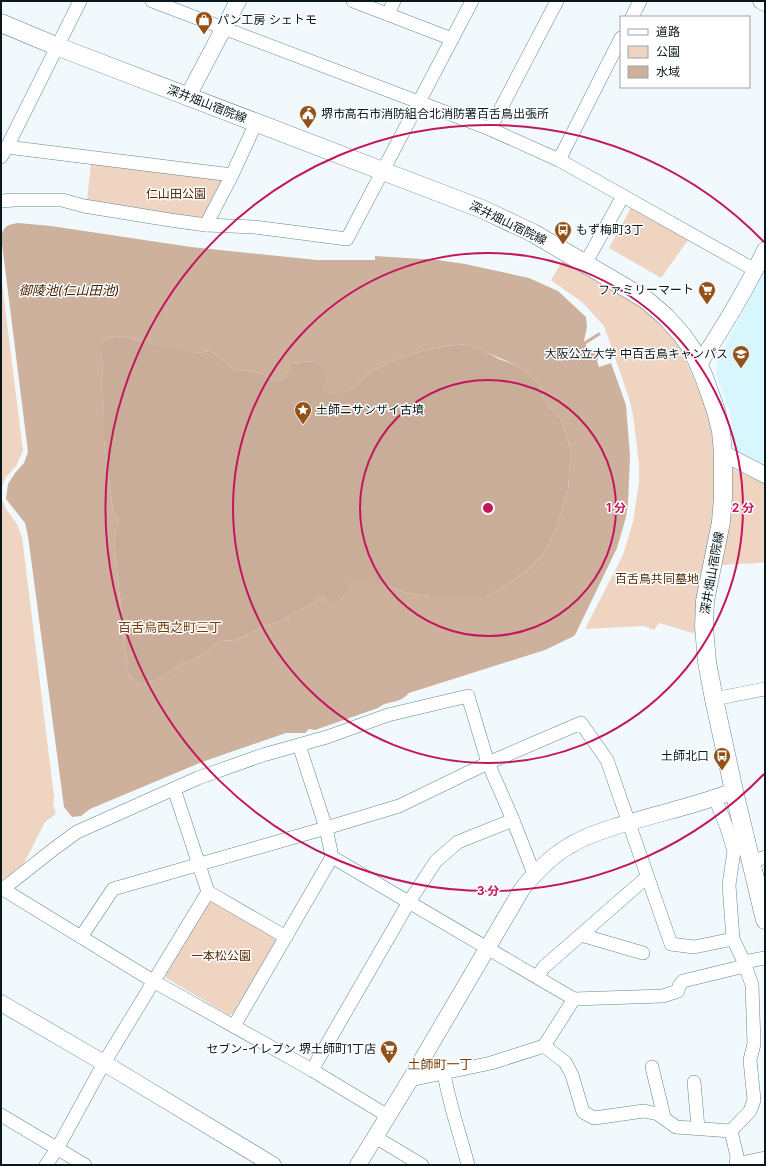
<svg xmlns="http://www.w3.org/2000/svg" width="766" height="1166" viewBox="0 0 766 1166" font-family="Inter,'Noto Sans JP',sans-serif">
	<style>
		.built { fill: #d7f6fe }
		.green { fill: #eed4c1 }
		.forest { fill: #c9ad99 }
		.water { fill: #cdb19d; fill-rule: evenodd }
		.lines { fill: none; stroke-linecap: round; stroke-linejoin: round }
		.stream { stroke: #cdb19d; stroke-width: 3 }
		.minor-casing { stroke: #618994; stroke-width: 14 }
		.tertiary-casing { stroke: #618994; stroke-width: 17 }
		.secondary-casing { stroke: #618994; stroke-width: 19 }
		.minor { stroke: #fff; stroke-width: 13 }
		.tertiary { stroke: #fff; stroke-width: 16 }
		.secondary { stroke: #fff; stroke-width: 18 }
		.ring { fill: none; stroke: #c2185b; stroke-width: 2 }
		.labels { text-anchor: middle; stroke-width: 3; stroke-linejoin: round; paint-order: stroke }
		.poi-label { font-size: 12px; fill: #08181c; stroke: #fff; text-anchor: start }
		.street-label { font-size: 12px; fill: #08181c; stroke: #fff }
		.park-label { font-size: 12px; fill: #522b08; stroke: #fff }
		.water-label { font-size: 13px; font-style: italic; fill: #472200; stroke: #fff }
		.neighbourhood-label { font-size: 13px; fill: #763d05; stroke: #fff }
		.centre { fill: #c2185b; stroke: #fff; stroke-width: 2 }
		.ring-label { font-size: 12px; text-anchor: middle; font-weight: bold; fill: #c2185b; stroke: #fff; stroke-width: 3; stroke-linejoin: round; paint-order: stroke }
	</style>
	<rect width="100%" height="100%" fill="#f1f9fc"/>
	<path class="built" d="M 765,268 L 765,465 L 736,450 L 730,412 L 716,374 L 717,365 L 721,355 Z"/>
	<g class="green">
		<path d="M 91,163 L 220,178 L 223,182 L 204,216 L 199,219 L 87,201 Z"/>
		<path d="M 631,208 L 688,240 L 661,278 L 609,248 Z"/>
		<path d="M 563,260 L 639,304 L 672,335 L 682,352 L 694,379 L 710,420 L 713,436 L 716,492 L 696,634 L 659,623 L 654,630 L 644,626 L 586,629 L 589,621 L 623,555 L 633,522 L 639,482 L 639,463 L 633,415 L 628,395 L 604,326 L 582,302 L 551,280 Z"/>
		<path d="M 1,275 L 23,451 L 16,466 L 6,477 L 2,486 L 1,497 L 6,509 L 17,524 L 22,537 L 54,796 L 53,804 L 56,814 L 45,822 L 21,869 L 5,882 L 1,879 Z"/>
		<path d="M 733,469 L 765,484 L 765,562 L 758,563 L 719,565 L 729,471 Z"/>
		<path d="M 212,899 L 278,938 L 233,1014 L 229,1015 L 166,978 L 165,973 L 208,900 Z"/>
	</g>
	<path class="forest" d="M 122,336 L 136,340 L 197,353 L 210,351 L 220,357 L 235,371 C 253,370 262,373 277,381 L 286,378 L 290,363 L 314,361 L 327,373 L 326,382 L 349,391 L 371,372 L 395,360 L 422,351 L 446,346 L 467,344 L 486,352 L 499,359 L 518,366 L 539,384 L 543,397 L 551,409 L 560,418 L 571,450 L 568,490 L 555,531 L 544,553 L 526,571 L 509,583 L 487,596 L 430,596 L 407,593 L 386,585 L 370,584 L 346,594 L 338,602 L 328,603 L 324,597 L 279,622 L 263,626 L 247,635 L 235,640 L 220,641 L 202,655 L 178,666 L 159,679 L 140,685 L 129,675 L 126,668 L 127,655 L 125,648 L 124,629 L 119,590 L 114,539 L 119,521 L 113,511 L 104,439 L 104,412 L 101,386 L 103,370 L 102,360 L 100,354 L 100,345 L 108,338 Z"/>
	<path class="water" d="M 18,223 L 51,226 L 191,247 L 317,260 L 375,260 L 375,256 L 438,260 L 465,264 L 529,278 L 558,291 L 586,317 L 587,327 L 584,341 L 587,347 L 598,353 L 599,356 L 597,361 L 599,367 L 611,363 L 626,405 L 630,456 L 628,504 L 626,517 L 617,548 L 576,633 L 574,636 L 545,650 L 409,693 C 398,705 390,699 378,708 L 315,730 L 309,729 L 305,733 L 286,733 L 202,762 L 90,809 L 81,816 L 72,817 L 64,807 L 28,536 L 25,523 L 6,499 L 8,484 L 15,473 L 24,463 L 28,452 L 1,236 C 5,225 7,225 18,223 ZM 122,336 L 170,349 L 197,353 L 210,351 L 220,357 L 235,371 C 253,370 262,373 277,381 L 286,378 L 290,363 L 314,361 L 326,373 L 326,382 L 322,389 L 325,392 L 334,395 L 349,391 L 371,372 L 395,360 L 422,351 L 446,346 L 467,344 L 518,366 L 539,384 L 543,397 L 551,409 L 560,418 L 571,450 L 568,490 L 555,531 L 544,553 L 526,571 L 509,583 L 487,596 L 430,596 L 407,593 L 386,585 L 351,580 C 345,595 345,601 328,603 L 324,597 L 279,622 L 263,626 L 247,635 L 235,640 L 220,641 L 202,655 L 178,666 L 159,679 L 140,685 L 129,675 L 126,668 L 127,655 L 125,648 L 124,629 L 119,590 L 114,539 L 119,521 L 113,511 L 104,439 L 104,412 L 101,386 L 103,370 L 102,360 L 100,354 L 100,345 L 108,338 Z"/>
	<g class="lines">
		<path class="stream" d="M 585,343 L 599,334"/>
		<defs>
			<g id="minor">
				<path d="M 152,1 L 490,129 L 559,160 L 755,270"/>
				<path d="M 353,1 L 452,39"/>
				<path d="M 388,14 L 394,1"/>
				<path d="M 632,17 L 640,1"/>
				<path d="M 490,129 L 557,1"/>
				<path d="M 7,147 L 80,1"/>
				<path d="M 1,157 L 7,147 L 232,175"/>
				<path d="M 559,160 L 621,38"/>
				<path d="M 1,201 L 14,200 L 62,200 L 84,206 L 170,220 L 206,225 L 254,227 L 347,239 L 472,1"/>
				<path d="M 206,225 L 232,175 L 256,123"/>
				<path d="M 585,264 L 623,196"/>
				<path d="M 714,699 L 765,689"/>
				<path d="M 715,798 L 727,828 L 734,851 L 729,885 L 733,939"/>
				<path d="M 332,857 L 574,999 L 663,996 L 678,991 L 679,986 L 683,981 L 745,966"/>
				<path d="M 751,862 L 765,857"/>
				<path d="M 1,888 L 153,981 L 312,1070 L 388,1116"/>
				<path d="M 3,889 L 55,848 L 77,832 L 198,778 L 263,755 L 327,737 L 388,715 L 468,696 L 488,763 L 513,820 L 534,874"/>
				<path d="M 208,892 L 286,937"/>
				<path d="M 581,935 L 643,953"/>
				<path d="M 81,937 L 113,889 L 326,828 L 399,806 L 488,763 L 581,723 L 607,760 L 671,944 L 694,947 L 733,939 L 744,962 L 752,985 L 754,1044 L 750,1060 L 754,1100 L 750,1111 L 731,1131 L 676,1127 L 658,1114 L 644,1111 L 594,1118 L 583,1112 L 572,1075 L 565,1062 L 544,1046"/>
				<path d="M 744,962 L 765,958"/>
				<path d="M 537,977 L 544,967 L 647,877"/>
				<path d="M 234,1026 L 332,857 L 326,828 L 299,745"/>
				<path d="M 652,1067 L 664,1117"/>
				<path d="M 312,1070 L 409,902 L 436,861 L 458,842 L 513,820"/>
				<path d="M 444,1073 C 449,1104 460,1134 468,1165"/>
				<path d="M 410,1080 L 491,1063 L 544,1046 L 574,999"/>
				<path d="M 694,1082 L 698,1128"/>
				<path d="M 1,1115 L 85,1165"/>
				<path d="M 731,1131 L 737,1156 L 736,1165"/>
				<path d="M 375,1137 L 422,1165"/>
				<path d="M 736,1164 L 765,1158"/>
				<path d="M 46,1165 L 57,1149 L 104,1063 L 208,892 L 174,789"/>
			</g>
			<g id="tertiary">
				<path d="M 761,1 L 765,3"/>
				<path d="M 188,96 L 238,1"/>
				<path d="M 699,364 C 723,328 746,290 765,250"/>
				<path d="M 723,453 L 765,475"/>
				<path d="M 1,1003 L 104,1063 L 273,1165"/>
				<path d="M 358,1165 L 410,1080 L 522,889 C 535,873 550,857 569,846 C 583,837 598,832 614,827 C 654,814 695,806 734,791"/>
			</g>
			<path id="secondary" d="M 1,23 L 56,46 L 482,209 L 533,233 L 645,299 L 666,317 L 682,335 L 692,349 L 704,377 L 716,411 L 721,431 L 723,453 L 723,497 L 721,522 L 705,601 L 704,627 L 707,662 L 714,699 L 734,791 L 765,920"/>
		</defs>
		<use href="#minor" class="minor-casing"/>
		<use href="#tertiary" class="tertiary-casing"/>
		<use href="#secondary" class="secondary-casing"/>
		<use href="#minor" class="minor"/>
		<use href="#tertiary" class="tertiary"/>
		<use href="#secondary" class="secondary"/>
	</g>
	<g class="ring">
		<circle cx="488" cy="508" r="128"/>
		<circle cx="488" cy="508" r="255"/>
		<path d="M764 774A383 383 0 1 1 764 242"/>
	</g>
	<defs>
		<symbol id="shop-pin" viewBox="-11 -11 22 30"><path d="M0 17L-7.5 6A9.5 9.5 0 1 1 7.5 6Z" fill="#915119" stroke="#fff"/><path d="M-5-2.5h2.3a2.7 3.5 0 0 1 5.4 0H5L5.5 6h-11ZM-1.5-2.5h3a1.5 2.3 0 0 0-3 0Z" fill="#fff"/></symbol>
		<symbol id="civic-pin" viewBox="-11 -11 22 30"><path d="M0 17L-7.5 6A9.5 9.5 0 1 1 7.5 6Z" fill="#915119" stroke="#fff"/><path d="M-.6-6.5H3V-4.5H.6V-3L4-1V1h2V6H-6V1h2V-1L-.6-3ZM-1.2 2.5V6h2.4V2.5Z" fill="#fff"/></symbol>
		<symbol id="bus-pin" viewBox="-11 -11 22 30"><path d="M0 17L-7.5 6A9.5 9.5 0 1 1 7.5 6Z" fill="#915119" stroke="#fff"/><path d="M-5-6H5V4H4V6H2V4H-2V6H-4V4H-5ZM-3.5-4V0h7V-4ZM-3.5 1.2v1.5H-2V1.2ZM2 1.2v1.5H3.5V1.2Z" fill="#fff"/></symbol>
		<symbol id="supermarket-pin" viewBox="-11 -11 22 30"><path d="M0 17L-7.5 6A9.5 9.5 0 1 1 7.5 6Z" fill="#915119" stroke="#fff"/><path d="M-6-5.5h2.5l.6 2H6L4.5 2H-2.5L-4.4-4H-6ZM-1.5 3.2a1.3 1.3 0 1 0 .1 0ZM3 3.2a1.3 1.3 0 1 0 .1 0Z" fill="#fff"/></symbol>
		<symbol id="university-pin" viewBox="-11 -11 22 30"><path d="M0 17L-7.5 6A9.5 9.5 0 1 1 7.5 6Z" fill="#915119" stroke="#fff"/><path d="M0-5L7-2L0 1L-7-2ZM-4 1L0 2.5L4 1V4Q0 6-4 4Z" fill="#fff"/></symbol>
		<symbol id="sight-pin" viewBox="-11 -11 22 30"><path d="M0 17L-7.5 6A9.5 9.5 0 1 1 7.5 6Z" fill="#915119" stroke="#fff"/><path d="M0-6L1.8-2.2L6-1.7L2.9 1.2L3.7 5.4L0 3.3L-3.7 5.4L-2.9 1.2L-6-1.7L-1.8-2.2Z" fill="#fff"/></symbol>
	</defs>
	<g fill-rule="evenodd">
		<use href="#shop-pin" x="194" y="10" width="20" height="27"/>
		<use href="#civic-pin" x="298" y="104" width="20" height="27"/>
		<use href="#bus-pin" x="553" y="220" width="20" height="27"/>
		<use href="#supermarket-pin" x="697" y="280" width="20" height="27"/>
		<use href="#university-pin" x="731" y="344" width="20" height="27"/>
		<use href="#sight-pin" x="293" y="400" width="20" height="27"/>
		<use href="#bus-pin" x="712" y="746" width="20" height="27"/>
		<use href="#supermarket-pin" x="379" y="1039" width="20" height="27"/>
	</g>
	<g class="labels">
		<g class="poi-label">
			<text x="217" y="24">パン工房 シェトモ</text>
			<text x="321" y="118">堺市高石市消防組合北消防署百舌鳥出張所</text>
			<text x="576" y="234">もず梅町3丁</text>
			<text x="694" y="294" text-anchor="end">ファミリーマート</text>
			<text x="728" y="358" text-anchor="end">大阪公立大学 中百舌鳥キャンパス</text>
			<text x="316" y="414">土師ニサンザイ古墳</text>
			<text x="709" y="760" text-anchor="end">土師北口</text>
			<text x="376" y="1053" text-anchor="end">セブン-イレブン 堺土師町1丁店</text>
		</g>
		<g class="street-label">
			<text transform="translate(207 104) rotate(21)" y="4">深井畑山宿院線</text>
			<text transform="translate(508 223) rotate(26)" y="4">深井畑山宿院線</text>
			<text transform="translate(712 573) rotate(-80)" y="4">深井畑山宿院線</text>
		</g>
		<g class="park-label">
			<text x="176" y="198">仁山田公園</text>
			<text x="657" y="583">百舌鳥共同墓地</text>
			<text x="221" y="960">一本松公園</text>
		</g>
		<g class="water-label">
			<text x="69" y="295">御陵池(仁山田池)</text>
		</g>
		<g class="neighbourhood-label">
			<text x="170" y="632">百舌鳥西之町三丁</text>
			<text x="440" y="1069">土師町一丁</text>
		</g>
	</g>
	<circle cx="488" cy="508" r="6" class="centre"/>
	<g class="ring-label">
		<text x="616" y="512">1 分</text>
		<text x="743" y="512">2 分</text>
		<text x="488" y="895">3 分</text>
	</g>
	<rect width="766" height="1166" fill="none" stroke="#08181c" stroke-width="4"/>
	<rect x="620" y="16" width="130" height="72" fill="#ffffff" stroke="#9ca3a4"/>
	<rect x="628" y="29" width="20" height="6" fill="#ffffff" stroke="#9ca3a4"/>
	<text x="656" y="36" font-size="12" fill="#08181c">道路</text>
	<rect x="628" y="46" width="20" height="12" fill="#eed4c1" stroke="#9ca3a4"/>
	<text x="656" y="56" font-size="12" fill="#08181c">公園</text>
	<rect x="628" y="66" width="20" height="12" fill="#cdb19d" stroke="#9ca3a4"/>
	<text x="656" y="76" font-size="12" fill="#08181c">水域</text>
</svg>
